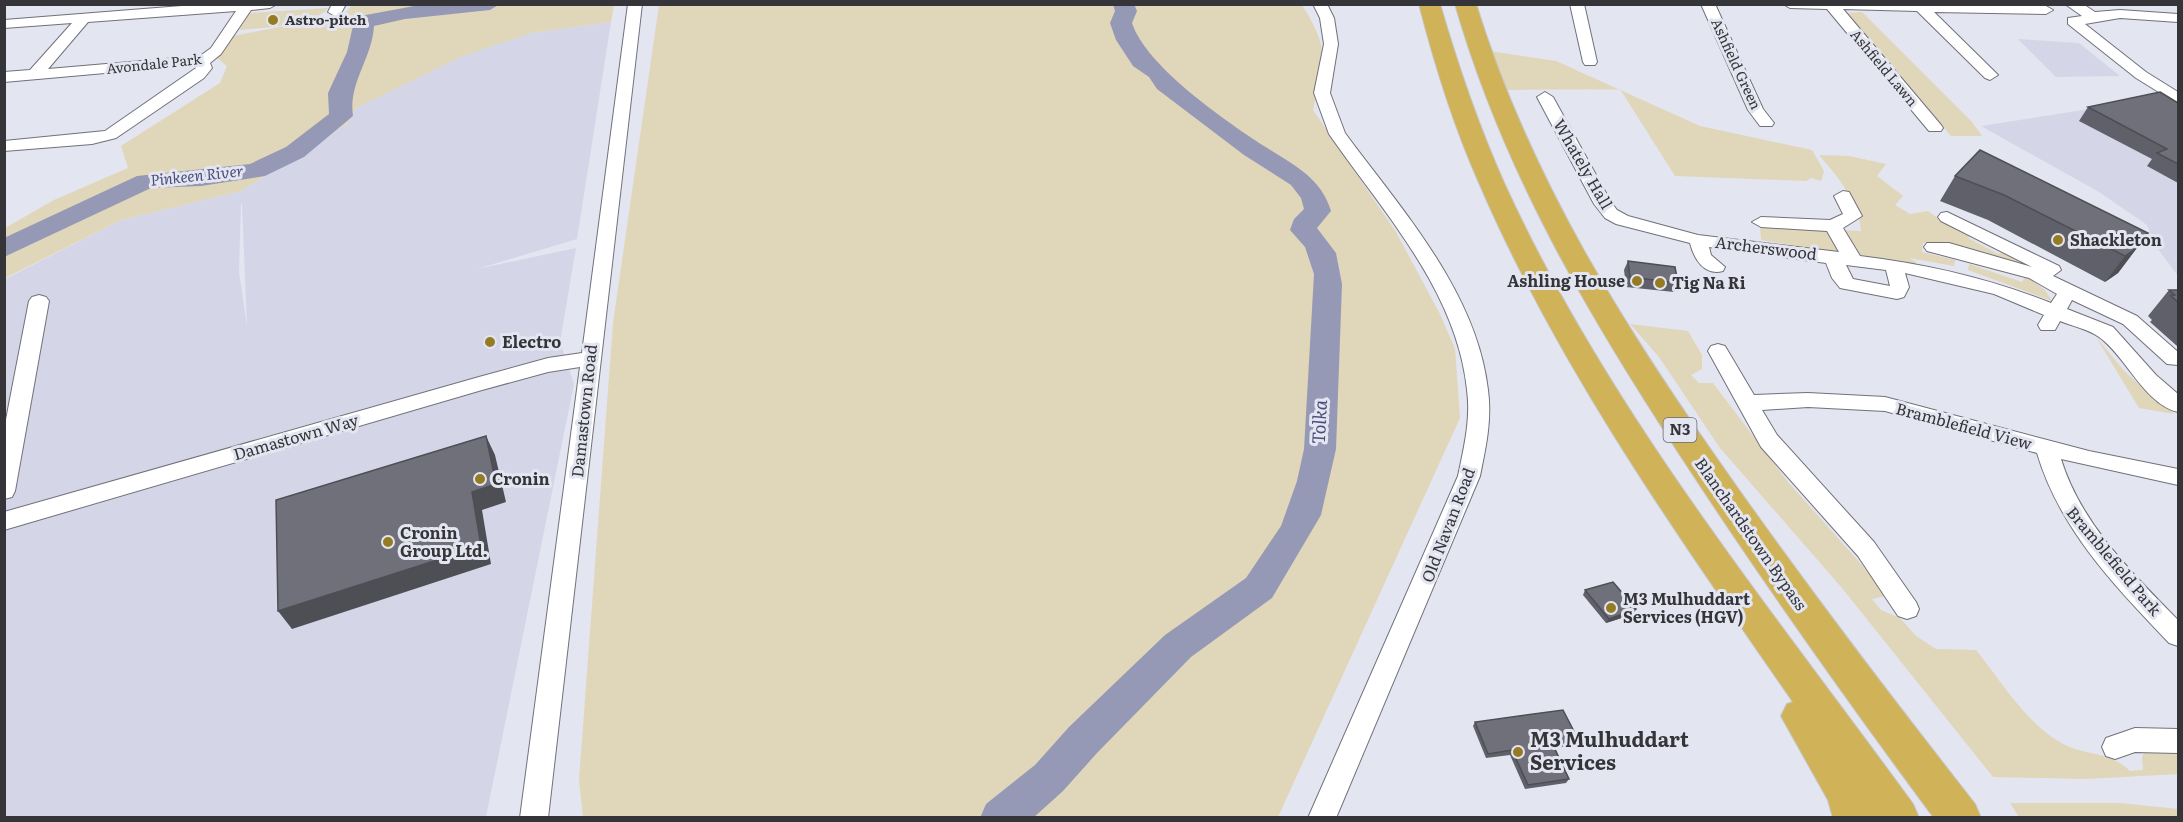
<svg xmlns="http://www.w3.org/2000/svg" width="2183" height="822" viewBox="0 0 2183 822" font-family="Literata,serif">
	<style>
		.built { fill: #d4d6e8; fill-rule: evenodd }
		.green { fill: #e0d6b9 }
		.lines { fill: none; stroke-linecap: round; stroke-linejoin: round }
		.river { fill: #9699b6; fill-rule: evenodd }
		.minor-casing { stroke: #70717a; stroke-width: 2 }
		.highway-casing { stroke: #c6c6c8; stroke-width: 2 }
		.minor { fill: #fff; fill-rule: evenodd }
		.highway { fill: #d0b358; fill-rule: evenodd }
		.wall { fill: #5f6069 }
		.shaded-wall { fill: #4e4e55 }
		.building { fill: #6f707a; stroke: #4e4e55; stroke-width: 1.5 }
		.poi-dot { fill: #957b23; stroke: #e3e5f0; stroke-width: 2 }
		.labels { text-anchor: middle; stroke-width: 6; stroke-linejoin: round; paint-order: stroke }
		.far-poi-label { font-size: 14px; font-weight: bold; fill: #353539; stroke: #e3e5f0; text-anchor: start }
		.far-street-label { font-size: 14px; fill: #353539; stroke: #e3e5f0 }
		.far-water-label { font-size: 15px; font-style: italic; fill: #4a4e7a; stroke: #e3e5f0 }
		.shield { fill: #e3e5f0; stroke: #696a70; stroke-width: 1.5 }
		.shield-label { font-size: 15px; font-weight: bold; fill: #353539 }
		.street-label { font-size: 16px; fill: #353539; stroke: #e3e5f0 }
		.poi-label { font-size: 16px; font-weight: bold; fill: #353539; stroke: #e3e5f0; text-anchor: start }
		.water-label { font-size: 18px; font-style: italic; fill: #4a4e7a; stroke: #e3e5f0 }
		.near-poi-label { font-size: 20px; font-weight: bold; fill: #353539; stroke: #e3e5f0; text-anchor: start }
	</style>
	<rect width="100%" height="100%" fill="#e3e5f0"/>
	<g class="built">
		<path d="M 611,22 L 577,239 L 477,269 L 576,248 L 560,342 L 574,384 L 486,817 L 5,818 L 5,279 L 121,220 L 241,191 L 347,124 L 356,108 L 472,51 L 531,33 ZM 241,203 L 242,204 L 247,327 L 239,272 Z"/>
		<path d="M 2018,39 L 2079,43 L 2120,76 L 2056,77 Z"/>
		<path d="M 2153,99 L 2178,114 L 2178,276 L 2155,245 L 2147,225 L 2099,192 L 1981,126 Z"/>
	</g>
	<g class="green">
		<path d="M 352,5 L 614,5 L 611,22 L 531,33 L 463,56 L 356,108 L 347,124 L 241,191 L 121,220 L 5,278 L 5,228 L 54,200 L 128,168 L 121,146 L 220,83 L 227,66 L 217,58 L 233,36 L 345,14 Z"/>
		<path d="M 659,5 L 1302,5 C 1331,51 1324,59 1313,110 L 1396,232 L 1440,314 L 1455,349 L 1460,418 L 1278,817 L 583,817 L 579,780 L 613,323 Z"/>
		<path d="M 328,8 C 316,25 261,28 239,30 L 250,13 Z"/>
		<path d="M 1862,12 L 1972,122 L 1982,136 L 1951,136 L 1847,13 Z"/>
		<path d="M 1489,51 L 1556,61 L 1700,126 L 1812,150 L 1824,171 L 1821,181 L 1811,178 L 1806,181 L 1675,176 L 1620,89 L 1507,90 Z"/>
		<path d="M 1819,155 L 1849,156 L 1886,164 L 1877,176 L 1903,196 L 1895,205 L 1910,214 L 1928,211 L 1946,224 L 1972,234 L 1968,238 L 1998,254 L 2006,251 L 2017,257 L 2018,263 L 2013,265 L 1947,243 L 1923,243 L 1922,252 L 1955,260 L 1954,266 L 1909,258 L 1916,262 L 1915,266 L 1761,240 L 1760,226 L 1861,231 C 1859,202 1838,177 1819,155 Z"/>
		<path d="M 1969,264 L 2022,282 L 2026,276 L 2045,290 L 2052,301 L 1968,270 Z"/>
		<path d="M 1630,324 L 1688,331 L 1702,355 L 1702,369 L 1691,375 L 1699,383 L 1713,383 L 1788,482 L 1861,564 L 1886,596 L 1872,599 L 1881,610 L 1900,618 L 1916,636 L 1936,649 L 1976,650 C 2001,681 2027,725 2063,744 C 2088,757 2108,750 2130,771 L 2143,770 L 2142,758 L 2145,749 L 2159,745 L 2178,746 L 2178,774 L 2085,779 L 1993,777 L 1842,588 L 1720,448 L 1659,357 Z"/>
		<path d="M 2096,337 L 2126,373 L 2174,414 L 2139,408 Z"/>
		<path d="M 2010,803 L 2120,803 L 2178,809 L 2178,817 L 2019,817 Z"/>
	</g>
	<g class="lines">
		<g class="river">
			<path d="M 425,4 L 500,4 L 490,10 L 405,19 L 374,26 C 372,59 348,83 353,116 L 304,157 L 265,176 L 201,186 L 151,188 L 4,257 L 4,238 L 137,176 L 250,164 L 286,147 L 329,114 L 328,93 L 347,52 L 355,17 Z"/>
			<path d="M 1113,4 L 1134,4 L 1137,11 L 1132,23 C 1146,66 1224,120 1264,146 C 1292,164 1321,177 1331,211 L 1317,228 L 1336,253 L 1342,284 L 1336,449 L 1321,515 L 1272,598 L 1191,657 L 1097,753 L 1063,791 L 1033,818 L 980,818 L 986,804 L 1035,765 L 1069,727 L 1165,635 L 1246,578 L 1281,526 L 1297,481 L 1304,449 L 1314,274 L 1305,247 L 1290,230 L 1294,219 L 1304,209 L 1301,198 L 1291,185 L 1244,155 L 1157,89 L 1149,77 L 1133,66 L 1116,40 L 1110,23 L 1115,11 Z"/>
		</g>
		<defs>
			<g id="minor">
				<path d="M 207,4 L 277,4 L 270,8 L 251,10 L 221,54 L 210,63 L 212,68 L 204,78 L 116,138 L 92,144 L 4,151 L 4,141 L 105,131 L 196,68 L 195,65 L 4,82 L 4,72 L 30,70 L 72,23 L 4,28 L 4,20 ZM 236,11 L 211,48 L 200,56 L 48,69 L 88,22 Z"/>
				<path d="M 332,4 L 346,4 L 340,15 L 335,16 L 328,12 Z"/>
				<path d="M 628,4 L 642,4 L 548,818 L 520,818 L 580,367 L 548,372 L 482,390 L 4,530 L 4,512 L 479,377 L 548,358 L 582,353 Z"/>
				<path d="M 1313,4 L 1327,4 L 1334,18 L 1338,44 L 1330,93 L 1345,133 C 1401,209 1477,292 1488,390 C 1492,419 1486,447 1480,476 L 1336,818 L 1308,818 L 1458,476 C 1464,447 1471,419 1467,390 C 1457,291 1383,212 1329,134 L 1314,93 L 1324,44 L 1320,18 Z"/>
				<path d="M 1570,4 L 1584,4 L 1597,62 L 1595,65 L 1585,65 L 1583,62 Z"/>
				<path d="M 1701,4 L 1715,4 L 1763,109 L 1774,123 L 1772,126 L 1760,126 L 1748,110 Z"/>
				<path d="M 1783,4 L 2046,6 L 2053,10 L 2046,14 L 1934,12 L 1995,72 L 1998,75 L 1990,80 L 1985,78 L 1917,11 L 1843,9 L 1941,125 L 1943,128 L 1941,131 L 1929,131 L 1827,9 L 1790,8 Z"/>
				<path d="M 2065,4 L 2083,4 L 2095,12 L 2120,10 L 2178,14 L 2178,22 L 2120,18 L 2085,24 L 2146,72 L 2178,92 L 2178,104 L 2136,78 L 2068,24 L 2068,18 L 2082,16 Z"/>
				<path d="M 1545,92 L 1553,97 L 1611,202 L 1617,210 L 1628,216 L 1698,235 L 1839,252 L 1827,231 L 1761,227 L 1752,222 L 1761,217 L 1830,220 L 1843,214 L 1834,196 L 1843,191 L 1849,192 L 1862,216 L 1843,228 L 1860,256 C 1926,264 1988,278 2051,303 L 2057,294 L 2029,278 L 1927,251 L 1924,247 L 1927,243 L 1949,243 L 2032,267 L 1941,221 L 1938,217 L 1941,213 L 1947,212 L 2059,266 L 2061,270 L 2053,276 L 2137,316 L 2178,352 L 2178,365 L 2167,364 L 2123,324 L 2072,300 L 2067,309 L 2113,327 L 2156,375 L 2178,394 L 2178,412 C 2145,405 2125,355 2099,337 C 2088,329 2072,326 2060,321 L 2055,330 L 2041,330 L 2038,325 L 2044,315 L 1994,294 L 1905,273 L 1909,287 L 1904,297 L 1897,299 L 1840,288 L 1832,278 L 1826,263 L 1709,247 L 1711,255 L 1725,267 L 1723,271 C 1704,276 1694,259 1690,243 L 1616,224 L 1605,218 L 1594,204 L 1537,97 ZM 1846,265 L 1886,270 L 1890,286 L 1853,279 Z"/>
				<path d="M 39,295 L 46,297 L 49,301 L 15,491 L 12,497 L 4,499 L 4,430 L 29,301 L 32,297 Z"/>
				<path d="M 1718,344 L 1725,346 L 1754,395 L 1808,393 L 1885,397 L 2089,451 L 2178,469 L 2178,485 L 2061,459 C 2081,524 2132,573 2178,620 L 2178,646 L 2169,643 C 2115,586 2060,530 2037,453 L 1885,411 L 1808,407 L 1762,410 L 1777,435 L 1874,542 L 1916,602 L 1919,609 L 1916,616 L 1907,619 L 1898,616 L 1858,556 L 1761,447 L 1708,351 L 1711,346 Z"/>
				<path d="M 2135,728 L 2178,729 L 2178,753 L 2135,752 L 2115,759 L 2106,756 L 2102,747 L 2106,738 Z"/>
			</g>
			<g id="highway">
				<path d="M 1419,4 L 1440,4 C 1458,66 1479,127 1505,185 C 1608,410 1768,605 1913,804 L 1919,818 L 1833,818 L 1828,800 L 1781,716 L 1787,704 L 1793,702 C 1679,537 1560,370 1480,185 C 1454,127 1435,66 1419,4 Z"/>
				<path d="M 1455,4 L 1476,4 C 1531,181 1626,330 1732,480 C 1810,591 1892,698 1975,804 L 1981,818 L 1934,818 C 1846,699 1760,578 1680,455 C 1586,311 1503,170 1455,4 Z"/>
			</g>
		</defs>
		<use href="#minor" class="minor-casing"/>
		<use href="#highway" class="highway-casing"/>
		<use href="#minor" class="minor"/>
		<use href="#highway" class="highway"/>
	</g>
	<g class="wall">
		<path d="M 2178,103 L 2178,183 L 2147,166 L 2152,159 L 2079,121 L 2088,107 Z"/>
		<path d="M 1955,176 L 2143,240 L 2118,273 L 2105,282 L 1988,220 L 1940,201 Z"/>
		<path d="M 1628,261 L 1678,283 L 1674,292 L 1626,287 L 1624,270 Z"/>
		<path d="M 2169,290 L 2178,290 L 2178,346 L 2177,346 L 2150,322 L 2152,320 L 2148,316 Z"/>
		<path d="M 1585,590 L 1634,614 L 1606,623 L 1583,595 Z"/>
		<path d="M 1475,722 L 1579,741 L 1577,745 L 1555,748 L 1569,779 L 1566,783 L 1525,789 L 1510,755 L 1486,758 L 1473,726 Z"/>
	</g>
	<g class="shaded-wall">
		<path d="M 2148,233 L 2118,273 L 2105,282 L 2125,256 L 2139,238 Z"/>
		<path d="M 486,436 L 495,455 L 506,502 L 482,510 L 491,564 L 292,629 L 278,611 L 472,492 Z"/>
		<path d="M 1636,609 L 1634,614 L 1606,623 L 1609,619 Z"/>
	</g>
	<g class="building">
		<path d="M 2160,92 L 2178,103 L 2178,164 L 2157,153 L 2167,149 L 2088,107 Z"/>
		<path d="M 1980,150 L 2148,233 L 2139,238 L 2143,240 L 2133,245 L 2138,247 L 2125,256 L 2004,195 L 1955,176 Z"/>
		<path d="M 1628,261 L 1675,267 L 1678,283 L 1630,277 Z"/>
		<path d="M 2169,290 L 2178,290 L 2178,302 L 2171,296 L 2175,295 Z"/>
		<path d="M 486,436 L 496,484 L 472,492 L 481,546 L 278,611 L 276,500 Z"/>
		<path d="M 1613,582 L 1636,609 L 1609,619 L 1585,590 Z"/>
		<path d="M 1563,710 L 1579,741 L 1553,745 L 1569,779 L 1528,785 L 1512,750 L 1488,754 L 1475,722 Z"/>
	</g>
	<g class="poi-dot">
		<circle cx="273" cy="20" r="6"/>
		<circle cx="2058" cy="240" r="6"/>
		<circle cx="1637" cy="281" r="6"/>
		<circle cx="1660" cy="283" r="6"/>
		<circle cx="490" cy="342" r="6"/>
		<circle cx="480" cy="479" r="6"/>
		<circle cx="388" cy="542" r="6"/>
		<circle cx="1611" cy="608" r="6"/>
		<circle cx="1518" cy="752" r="6"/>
	</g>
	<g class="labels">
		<g class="far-poi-label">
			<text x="285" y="25">Astro-pitch</text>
		</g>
		<g class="far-street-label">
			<text transform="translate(154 64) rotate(-6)" y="5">Avondale Park</text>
			<text transform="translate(1736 64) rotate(65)" y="5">Ashfield Green</text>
			<text transform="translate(1884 68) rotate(50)" y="5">Ashfield Lawn</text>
		</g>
		<g class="far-water-label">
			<text transform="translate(197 176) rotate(-6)" y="5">Pinkeen River</text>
		</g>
		<rect class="shield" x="1663.5" y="418" width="33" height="24" rx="4.5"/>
		<g class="shield-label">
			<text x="1680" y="435">N3</text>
		</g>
		<g class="street-label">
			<text transform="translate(1583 164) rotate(60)" y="6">Whately Hall</text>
			<text transform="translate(1766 248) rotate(7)" y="6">Archerswood</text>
			<text transform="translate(584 411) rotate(-84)" y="6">Damastown Road</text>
			<text transform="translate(1964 426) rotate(15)" y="6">Bramblefield View</text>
			<text transform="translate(296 437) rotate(-16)" y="6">Damastown Way</text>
			<text transform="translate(1448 525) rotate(-69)" y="6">Old Navan Road</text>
			<text transform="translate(1751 534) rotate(55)" y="6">Blanchardstown Bypass</text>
			<text transform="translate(2114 561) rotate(50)" y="6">Bramblefield Park</text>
		</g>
		<g class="poi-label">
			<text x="2070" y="246">Shackleton</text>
			<text x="1625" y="287" text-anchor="end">Ashling House</text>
			<text x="1672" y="289">Tig Na Ri</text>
			<text x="502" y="348">Electro</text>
			<text x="492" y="485">Cronin</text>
			<text x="400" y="539">Cronin<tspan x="400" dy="18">Group Ltd.</tspan></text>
			<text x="1623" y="605">M3 Mulhuddart<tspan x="1623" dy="18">Services (HGV)</tspan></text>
		</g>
		<g class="water-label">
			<text transform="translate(1320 422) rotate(-87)" y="6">Tolka</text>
		</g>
		<g class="near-poi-label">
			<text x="1530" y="747">M3 Mulhuddart<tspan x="1530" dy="23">Services</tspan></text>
		</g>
	</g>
	<rect width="2183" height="822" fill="none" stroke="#353539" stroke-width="12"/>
</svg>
